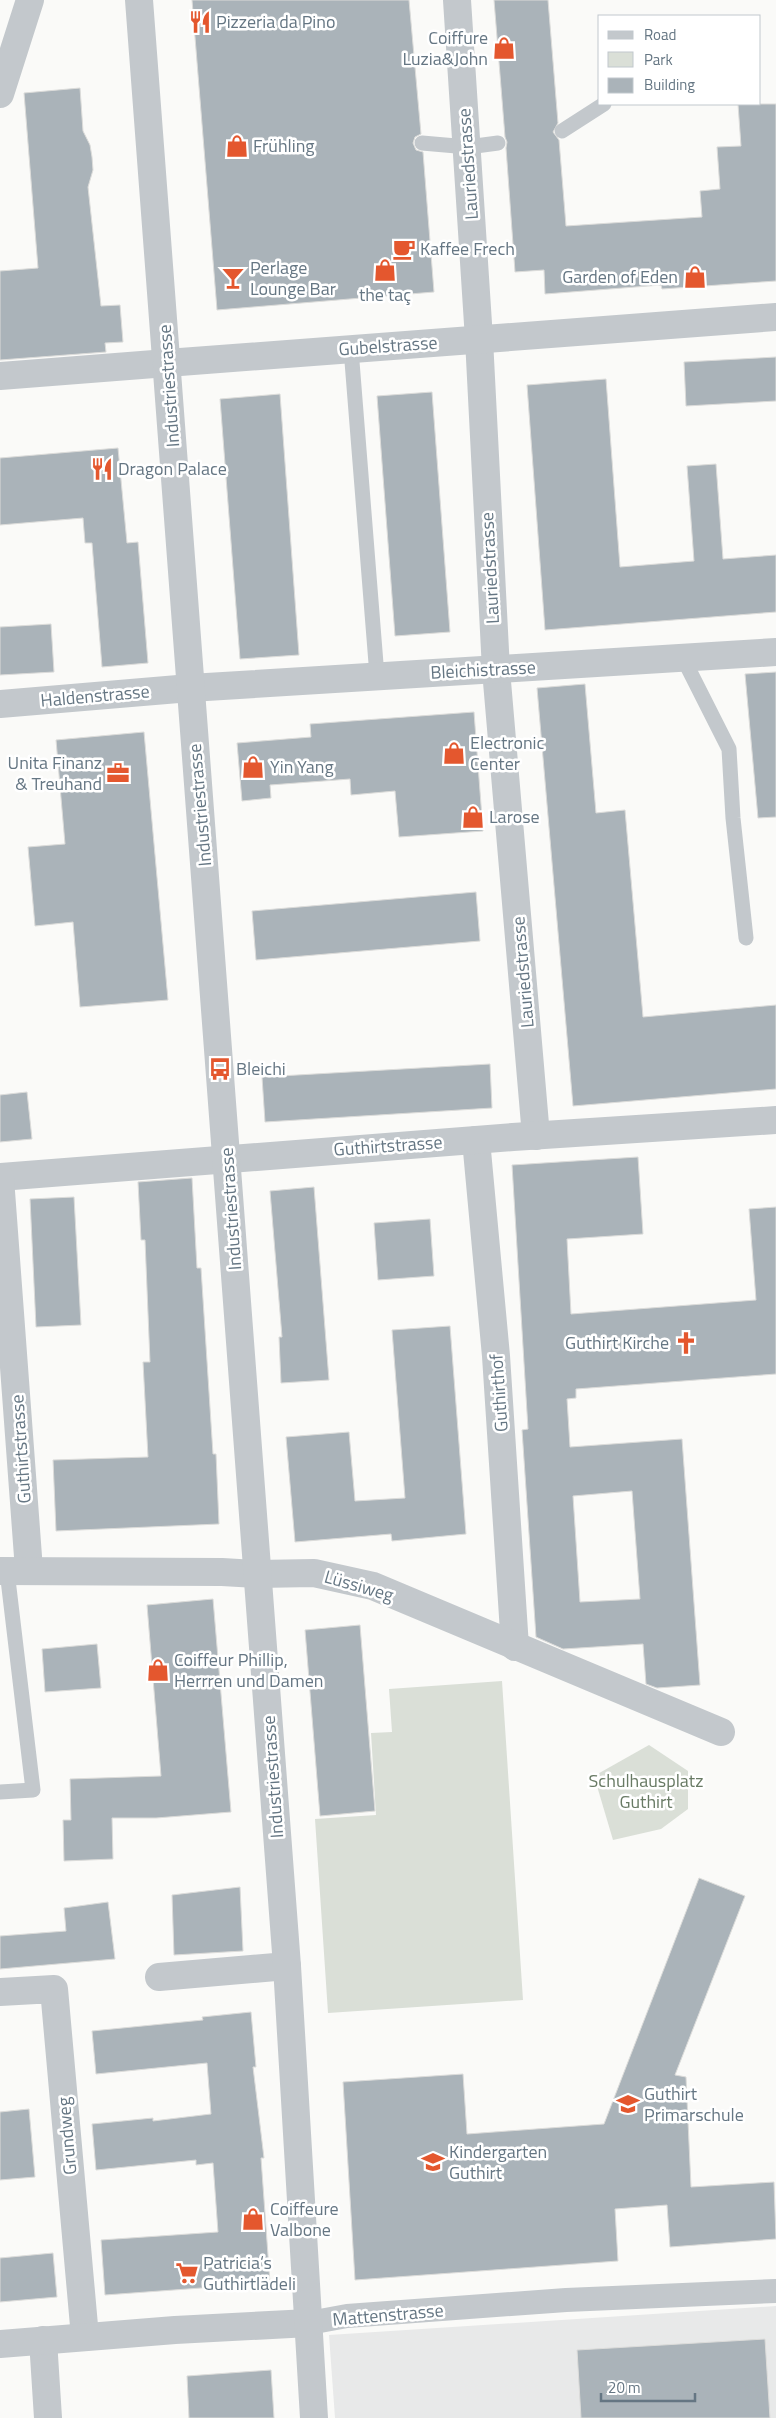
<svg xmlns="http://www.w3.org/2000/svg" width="776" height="2418" viewBox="0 0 776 2418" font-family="'Titillium Web',sans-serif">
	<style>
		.built { fill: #e8e9e9 }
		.green { fill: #dadfd7 }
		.building { fill: #aab3b9; stroke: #dcdcda; fill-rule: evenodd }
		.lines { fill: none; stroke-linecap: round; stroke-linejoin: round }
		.service { stroke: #c3c8cc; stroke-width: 15 }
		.pedestrian { stroke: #c3c8cc; stroke-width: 24 }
		.minor { stroke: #c3c8cc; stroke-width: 28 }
		.tertiary { stroke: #c3c8cc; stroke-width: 28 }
		.labels { text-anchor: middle; stroke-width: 5; stroke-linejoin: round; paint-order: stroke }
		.poi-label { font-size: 18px; fill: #657683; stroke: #fff; text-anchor: start }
		.street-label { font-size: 18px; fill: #657683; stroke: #fff }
		.park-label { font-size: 18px; fill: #687a64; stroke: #fff }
	</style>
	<rect width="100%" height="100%" fill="#fafaf8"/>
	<path class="built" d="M 776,2306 L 776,2418 L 335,2418 L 329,2335 Z"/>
	<g class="green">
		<path d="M 502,1681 L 523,2000 L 328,2013 L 315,1819 L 376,1815 L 371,1733 L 392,1732 L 389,1689 Z"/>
		<path d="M 649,1745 L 688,1771 L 688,1809 L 661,1829 L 613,1840 L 594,1776 Z"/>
	</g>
	<g class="building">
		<path d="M 192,0 L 409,0 L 421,134 L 415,137 L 413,143 L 416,150 L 423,152 L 434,292 L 217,310 Z"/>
		<path d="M 494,0 L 548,0 L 558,123 L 553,132 L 559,140 L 566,226 L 702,217 L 700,191 L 720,189 L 717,147 L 741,146 L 738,104 L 776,104 L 776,281 L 662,289 L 661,285 L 545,294 L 544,270 L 515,272 L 506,148 L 507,142 L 505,137 Z"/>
		<path d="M 80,88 L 83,131 L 90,145 L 92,157 L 93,170 L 88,187 L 101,306 L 120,305 L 123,342 L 105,343 L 106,352 L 0,360 L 0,271 L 38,268 L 24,93 Z"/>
		<path d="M 776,357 L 776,401 L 686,406 L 684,362 Z"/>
		<path d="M 606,379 L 620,567 L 694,561 L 687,466 L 716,464 L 723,559 L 776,555 L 776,612 L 545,630 L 527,385 Z"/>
		<path d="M 432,392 L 450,632 L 395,636 L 377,396 Z"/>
		<path d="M 280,394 L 299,655 L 240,659 L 220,399 Z"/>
		<path d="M 118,448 L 127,543 L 138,542 L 148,663 L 102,667 L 92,543 L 85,543 L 83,518 L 0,525 L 0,458 Z"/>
		<path d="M 51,624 L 54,672 L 0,675 L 0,627 Z"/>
		<path d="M 776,672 L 776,817 L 758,818 L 745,674 Z"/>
		<path d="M 585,684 L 596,813 L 625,810 L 643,1017 L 776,1005 L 776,1089 L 573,1106 L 537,688 Z"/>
		<path d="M 474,712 L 483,831 L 399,837 L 395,791 L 351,795 L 350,779 L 270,785 L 271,798 L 242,801 L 237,743 L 311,737 L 310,724 Z"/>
		<path d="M 144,732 L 168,1000 L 80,1007 L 73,922 L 35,926 L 28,847 L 65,844 L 56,740 Z"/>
		<path d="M 476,892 L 480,941 L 256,960 L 252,911 Z"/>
		<path d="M 490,1064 L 492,1108 L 265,1122 L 262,1077 Z"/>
		<path d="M 27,1092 L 32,1139 L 0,1142 L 0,1095 Z"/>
		<path d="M 638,1157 L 643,1234 L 567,1239 L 571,1314 L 756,1300 L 749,1209 L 776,1207 L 776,1374 L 576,1389 L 576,1398 L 567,1399 L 570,1447 L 682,1439 L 700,1685 L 657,1688 L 646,1684 L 643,1644 L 563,1649 L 536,1637 L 522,1430 L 528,1429 L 512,1165 ZM 632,1491 L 640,1599 L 580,1602 L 573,1496 Z"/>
		<path d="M 192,1178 L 197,1268 L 201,1268 L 213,1454 L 216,1454 L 219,1524 L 56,1531 L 53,1460 L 148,1457 L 143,1362 L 150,1362 L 145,1240 L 141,1240 L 138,1182 Z"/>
		<path d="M 314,1187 L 329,1380 L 281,1383 L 279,1337 L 282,1337 L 270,1191 Z"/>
		<path d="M 74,1197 L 81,1325 L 36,1327 L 30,1199 Z"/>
		<path d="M 430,1219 L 434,1276 L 378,1280 L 374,1223 Z"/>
		<path d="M 450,1326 L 466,1534 L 392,1541 L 391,1534 L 295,1542 L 286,1437 L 349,1432 L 355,1501 L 405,1498 L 392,1330 Z"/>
		<path d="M 213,1599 L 231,1812 L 156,1818 L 112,1818 L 113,1859 L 64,1861 L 63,1820 L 71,1820 L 70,1779 L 161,1776 L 147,1605 Z"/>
		<path d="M 360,1625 L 375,1811 L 320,1816 L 305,1630 Z"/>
		<path d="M 97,1644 L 101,1688 L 45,1692 L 42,1649 Z"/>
		<path d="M 699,1878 L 745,1896 L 675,2075 L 686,2077 L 691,2187 L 774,2182 L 776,2239 L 670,2247 L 667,2205 L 615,2209 L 618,2261 L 355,2280 L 343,2082 L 463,2074 L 467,2134 L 604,2124 Z"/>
		<path d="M 240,1887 L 243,1951 L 174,1955 L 172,1895 Z"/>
		<path d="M 108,1902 L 115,1959 L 0,1969 L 0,1936 L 66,1931 L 64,1908 Z"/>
		<path d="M 251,2012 L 256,2067 L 253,2067 L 264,2158 L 261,2158 L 270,2283 L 105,2295 L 101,2240 L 218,2232 L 213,2163 L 196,2165 L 196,2160 L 96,2170 L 92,2124 L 153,2118 L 153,2121 L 211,2114 L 207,2063 L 96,2074 L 92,2031 L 203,2020 L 202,2017 Z"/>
		<path d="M 29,2109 L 35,2177 L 0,2180 L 0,2112 Z"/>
		<path d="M 53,2253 L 57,2297 L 0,2302 L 0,2258 Z"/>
		<path d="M 765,2339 L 770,2418 L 581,2418 L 577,2350 Z"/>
		<path d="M 271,2370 L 274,2418 L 189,2418 L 187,2376 Z"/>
	</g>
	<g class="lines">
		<g class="service">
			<path d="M 562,131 L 604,104"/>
			<path d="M 422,143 L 468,147 L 498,143"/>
			<path d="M 351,349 L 377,676"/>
			<path d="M 683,658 L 729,749 L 733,818 L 746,938"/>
			<path d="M 0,1792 L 33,1790 L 7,1571"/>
		</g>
		<path class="pedestrian" d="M 309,2323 L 347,2316 L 566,2300 L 776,2291"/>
		<g class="minor">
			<path d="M 457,0 L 479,339 L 496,670 L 536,1136"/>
			<path d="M 0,94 L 30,0"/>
			<path d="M 0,376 L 167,363"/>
			<path d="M 0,704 L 190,688 L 776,652"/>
			<path d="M 476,1140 L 496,1356 L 515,1647"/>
			<path d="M 0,1177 L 513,1137 L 776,1120"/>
			<path d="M 0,1178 L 29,1570"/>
			<path d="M 0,1571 L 222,1572 L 257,1574 L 314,1573 L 373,1586 L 721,1732"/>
			<path d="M 159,1977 L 287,1966"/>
			<path d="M 0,1992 L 54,1989 L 85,2337"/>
			<path d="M 43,2340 L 48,2418"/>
			<path d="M 0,2344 L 175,2330 L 309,2323"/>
		</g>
		<g class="tertiary">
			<path d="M 139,0 L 287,1966 L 314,2418"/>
			<path d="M 167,363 L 776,317"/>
		</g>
	</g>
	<defs>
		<symbol id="restaurant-bare" viewBox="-9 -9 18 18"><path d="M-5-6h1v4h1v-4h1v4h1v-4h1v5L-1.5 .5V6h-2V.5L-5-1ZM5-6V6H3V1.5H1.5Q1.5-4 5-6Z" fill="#e4572e" stroke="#fff" stroke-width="2.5" paint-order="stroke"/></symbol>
		<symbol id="shop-bare" viewBox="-9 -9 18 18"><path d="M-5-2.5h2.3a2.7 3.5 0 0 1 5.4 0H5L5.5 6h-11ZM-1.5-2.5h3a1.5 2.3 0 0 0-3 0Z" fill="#e4572e" stroke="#fff" stroke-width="2.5" paint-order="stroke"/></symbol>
		<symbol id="cafe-bare" viewBox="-9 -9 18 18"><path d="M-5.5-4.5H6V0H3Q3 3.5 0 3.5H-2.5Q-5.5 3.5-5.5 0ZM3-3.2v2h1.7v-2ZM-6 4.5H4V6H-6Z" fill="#e4572e" stroke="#fff" stroke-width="2.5" paint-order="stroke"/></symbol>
		<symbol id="bar-bare" viewBox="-9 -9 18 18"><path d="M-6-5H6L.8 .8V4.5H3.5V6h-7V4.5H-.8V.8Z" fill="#e4572e" stroke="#fff" stroke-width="2.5" paint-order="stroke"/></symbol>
		<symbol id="office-bare" viewBox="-9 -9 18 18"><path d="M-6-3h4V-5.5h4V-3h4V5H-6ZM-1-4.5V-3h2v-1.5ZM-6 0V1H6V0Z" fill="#e4572e" stroke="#fff" stroke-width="2.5" paint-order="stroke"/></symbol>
		<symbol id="bus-bare" viewBox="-9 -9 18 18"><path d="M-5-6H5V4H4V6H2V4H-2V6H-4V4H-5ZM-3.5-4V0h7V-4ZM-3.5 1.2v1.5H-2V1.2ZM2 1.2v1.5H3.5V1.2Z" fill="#e4572e" stroke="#fff" stroke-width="2.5" paint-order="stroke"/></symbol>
		<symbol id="church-bare" viewBox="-9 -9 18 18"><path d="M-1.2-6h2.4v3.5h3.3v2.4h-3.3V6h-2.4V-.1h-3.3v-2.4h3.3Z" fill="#e4572e" stroke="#fff" stroke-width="2.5" paint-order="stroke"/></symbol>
		<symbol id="school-bare" viewBox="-9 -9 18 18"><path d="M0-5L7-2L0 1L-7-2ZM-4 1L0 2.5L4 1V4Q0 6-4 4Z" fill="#e4572e" stroke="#fff" stroke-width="2.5" paint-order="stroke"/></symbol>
		<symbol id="supermarket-bare" viewBox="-9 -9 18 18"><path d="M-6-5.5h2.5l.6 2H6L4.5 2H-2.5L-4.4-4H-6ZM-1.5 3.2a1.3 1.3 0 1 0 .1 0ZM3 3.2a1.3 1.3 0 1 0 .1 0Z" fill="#e4572e" stroke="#fff" stroke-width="2.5" paint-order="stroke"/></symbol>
	</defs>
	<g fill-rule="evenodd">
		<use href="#restaurant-bare" x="184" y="6" width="32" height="32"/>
		<use href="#shop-bare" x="488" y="32" width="32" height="32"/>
		<use href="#shop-bare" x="221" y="130" width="32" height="32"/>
		<use href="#cafe-bare" x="388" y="233" width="32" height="32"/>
		<use href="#shop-bare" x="369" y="254" width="32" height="32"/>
		<use href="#shop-bare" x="679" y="261" width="32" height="32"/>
		<use href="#bar-bare" x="217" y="262" width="32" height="32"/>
		<use href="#restaurant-bare" x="86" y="453" width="32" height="32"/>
		<use href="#shop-bare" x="438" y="737" width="32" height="32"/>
		<use href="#shop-bare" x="237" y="751" width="32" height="32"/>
		<use href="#office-bare" x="102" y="757" width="32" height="32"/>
		<use href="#shop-bare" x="457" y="801" width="32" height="32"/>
		<use href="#bus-bare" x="204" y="1053" width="32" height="32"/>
		<use href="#church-bare" x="670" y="1327" width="32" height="32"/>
		<use href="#shop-bare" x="142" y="1654" width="32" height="32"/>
		<use href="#school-bare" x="612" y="2088" width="32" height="32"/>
		<use href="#school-bare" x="417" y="2146" width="32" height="32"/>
		<use href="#shop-bare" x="237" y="2203" width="32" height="32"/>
		<use href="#supermarket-bare" x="171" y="2257" width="32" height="32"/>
	</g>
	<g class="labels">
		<g class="poi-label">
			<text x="216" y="28">Pizzeria da Pino</text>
			<text x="488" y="44" text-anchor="end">Coiffure<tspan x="488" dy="21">Luzia&amp;John</tspan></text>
			<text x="253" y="152">Frühling</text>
			<text x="420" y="255">Kaffee Frech</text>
			<text x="250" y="274">Perlage<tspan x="250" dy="21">Lounge Bar</tspan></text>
			<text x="678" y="283" text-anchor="end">Garden of Eden</text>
			<text x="385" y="301" text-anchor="middle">the taç</text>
			<text x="118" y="475">Dragon Palace</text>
			<text x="470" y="749">Electronic<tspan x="470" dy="21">Center</tspan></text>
			<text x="102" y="769" text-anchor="end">Unita Finanz<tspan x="102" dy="21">&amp; Treuhand</tspan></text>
			<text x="270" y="773">Yin Yang</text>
			<text x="489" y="823">Larose</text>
			<text x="236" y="1075">Bleichi</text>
			<text x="669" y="1349" text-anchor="end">Guthirt Kirche</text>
			<text x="174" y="1666">Coiffeur Phillip,<tspan x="174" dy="21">Herrren und Damen</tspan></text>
			<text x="644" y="2100">Guthirt<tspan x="644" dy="21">Primarschule</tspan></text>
			<text x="449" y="2158">Kindergarten<tspan x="449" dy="21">Guthirt</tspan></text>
			<text x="270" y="2215">Coiffeure<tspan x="270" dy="21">Valbone</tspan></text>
			<text x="203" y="2269">Patricia‘s<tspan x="203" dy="21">Guthirtlädeli</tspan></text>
		</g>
		<g class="street-label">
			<text transform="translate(468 164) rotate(-94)" y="6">Lauriedstrasse</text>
			<text transform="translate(388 346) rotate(-4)" y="6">Gubelstrasse</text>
			<text transform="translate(169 386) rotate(-94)" y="6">Industriestrasse</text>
			<text transform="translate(490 568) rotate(-93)" y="6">Lauriedstrasse</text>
			<text transform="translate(483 670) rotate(-3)" y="6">Bleichistrasse</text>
			<text transform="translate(95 696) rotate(-5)" y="6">Haldenstrasse</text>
			<text transform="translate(200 805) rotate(-95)" y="6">Industriestrasse</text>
			<text transform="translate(523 972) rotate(-95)" y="6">Lauriedstrasse</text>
			<text transform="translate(388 1146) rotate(-4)" y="6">Guthirtstrasse</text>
			<text transform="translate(231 1209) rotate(-94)" y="6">Industriestrasse</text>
			<text transform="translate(499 1393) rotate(-94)" y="6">Guthirthof</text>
			<text transform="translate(21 1449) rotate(-94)" y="6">Guthirtstrasse</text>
			<text transform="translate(359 1586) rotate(16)" y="6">Lüssiweg</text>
			<text transform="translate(273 1777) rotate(-94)" y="6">Industriestrasse</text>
			<text transform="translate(67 2136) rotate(-95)" y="6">Grundweg</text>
			<text transform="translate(388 2315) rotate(-5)" y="6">Mattenstrasse</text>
		</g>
		<g class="park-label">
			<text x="646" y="1787">Schulhausplatz<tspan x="646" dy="21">Guthirt</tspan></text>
		</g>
	</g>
	<rect x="598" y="15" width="162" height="90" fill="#ffffff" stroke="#c1c8cd"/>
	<rect x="608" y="31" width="25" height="8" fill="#c3c8cc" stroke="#c1c8cd"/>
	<text x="644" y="40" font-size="15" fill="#657683">Road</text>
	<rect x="608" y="52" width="25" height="15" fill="#dadfd7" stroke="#c1c8cd"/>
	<text x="644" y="65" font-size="15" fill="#657683">Park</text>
	<rect x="608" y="78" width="25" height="15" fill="#aab3b9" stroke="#c1c8cd"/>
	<text x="644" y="90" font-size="15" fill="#657683">Building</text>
	<path d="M601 2393v8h94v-8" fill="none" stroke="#657683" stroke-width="2.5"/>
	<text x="608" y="2393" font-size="15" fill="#657683" stroke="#ffffff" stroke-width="4" paint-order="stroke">20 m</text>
</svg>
